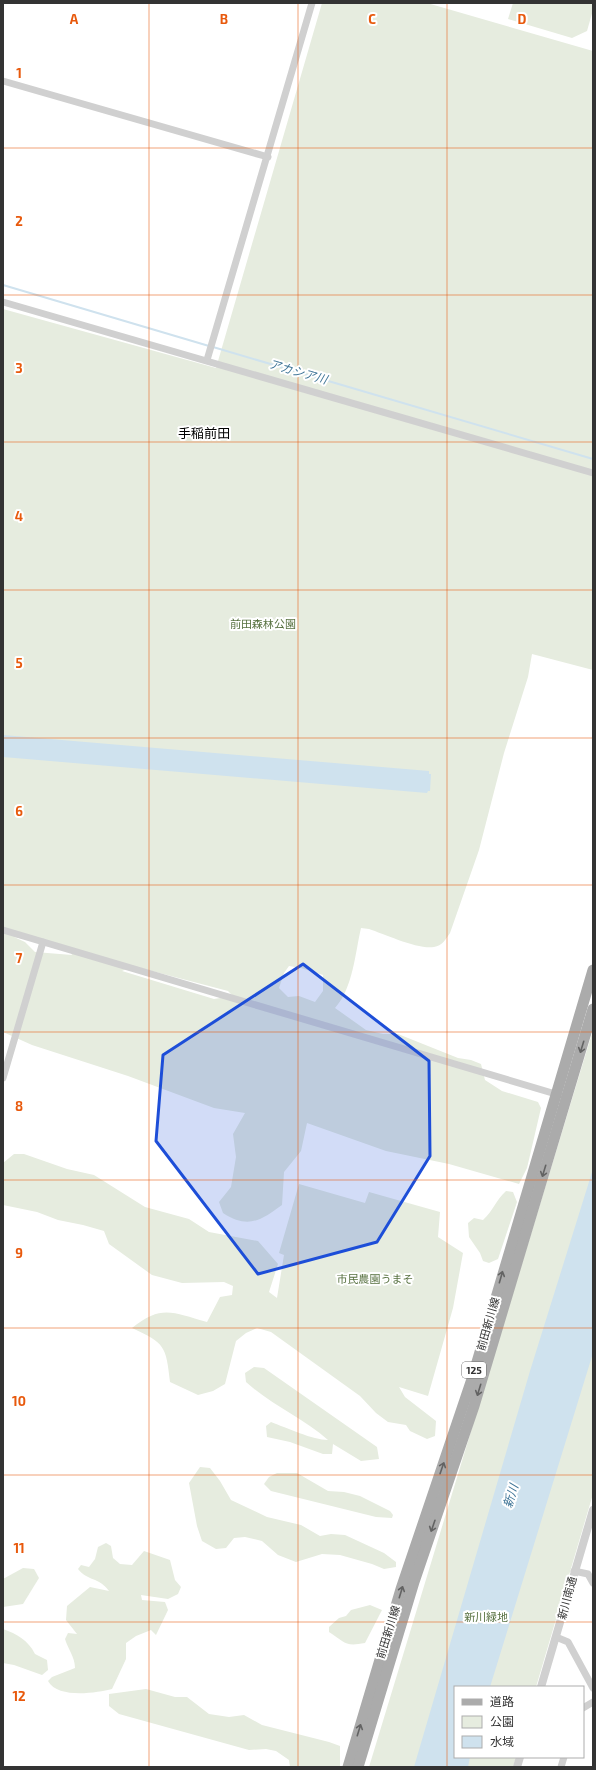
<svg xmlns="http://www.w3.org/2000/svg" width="596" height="1770" viewBox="0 0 596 1770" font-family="'Exo 2','Noto Sans JP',sans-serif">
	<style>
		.green { fill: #e6ecdf; fill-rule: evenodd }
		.water { fill: #cfe2ee }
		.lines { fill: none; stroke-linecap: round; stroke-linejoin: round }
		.stream { stroke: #cfe2ee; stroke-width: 2 }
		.minor { stroke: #d0d0d0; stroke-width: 7 }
		.tertiary { stroke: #d0d0d0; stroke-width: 8 }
		.primary { stroke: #ababab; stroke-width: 11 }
		.oneway { stroke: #636363 }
		.marked { fill: #1d4ed8; fill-opacity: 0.2; stroke: #1d4ed8; stroke-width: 3; stroke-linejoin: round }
		.grid { fill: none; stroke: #e8590c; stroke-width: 1; stroke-opacity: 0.55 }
		.labels { text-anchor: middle; stroke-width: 4; stroke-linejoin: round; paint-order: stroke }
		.shield { fill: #fff; stroke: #707070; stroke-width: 1 }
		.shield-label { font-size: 10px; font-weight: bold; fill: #333 }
		.park-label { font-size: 11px; fill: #56703f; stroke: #fff }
		.street-label { font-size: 11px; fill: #333; stroke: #fff }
		.water-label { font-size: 12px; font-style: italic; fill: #3f7597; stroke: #fff }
		.quarter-label { font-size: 13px; fill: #000; stroke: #fff }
		.grid-label { font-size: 13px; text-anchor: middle; font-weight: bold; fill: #e8590c; stroke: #fff; stroke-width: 4; stroke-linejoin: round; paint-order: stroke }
	</style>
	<rect width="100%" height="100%" fill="#fff"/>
	<g class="green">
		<path d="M 322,3 L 427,3 L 593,51 L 593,670 L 532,654 L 528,677 L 504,753 L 479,850 L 450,933 C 446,939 442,946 434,947 C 419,950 384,934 369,929 L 361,928 C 355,954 353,988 335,1008 L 366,1030 L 383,1034 L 398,1034 L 458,1058 L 471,1060 L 481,1064 L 485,1080 L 502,1091 L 538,1102 L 541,1108 L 527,1168 L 519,1184 L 449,1164 L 386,1151 L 307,1123 L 301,1151 L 284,1172 L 282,1205 C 260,1221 248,1229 223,1213 L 219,1202 L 231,1187 L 236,1157 L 233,1134 L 245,1113 L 214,1108 L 128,1076 L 32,1045 L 3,1032 L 3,309 L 216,368 ZM 14,937 L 69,949 L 72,955 L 35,952 L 25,942 ZM 133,966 L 228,991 L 233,996 L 214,999 L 122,971 ZM 289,966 L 301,968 L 323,975 L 323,991 L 315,1002 L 299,996 L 288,997 L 279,988 L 284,973 Z"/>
		<path d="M 513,3 L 593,3 L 593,10 L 587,31 L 572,38 L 508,19 Z"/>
		<path d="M 593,1030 L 593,1494 L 536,1687 L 455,1687 L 455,1757 L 516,1757 L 513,1767 L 369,1767 Z"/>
		<path d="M 14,1154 L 24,1154 L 67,1169 L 94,1175 L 145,1207 L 189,1219 L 209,1232 L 258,1241 L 278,1264 L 269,1292 L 277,1298 L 284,1255 L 279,1253 L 299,1184 L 365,1203 L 369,1192 L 440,1212 L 438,1237 L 463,1253 L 453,1308 L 428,1396 L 399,1387 L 405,1397 L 436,1421 L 435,1436 L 427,1439 L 410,1431 L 406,1425 L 388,1422 L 376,1413 L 360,1396 L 271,1332 L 257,1328 L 246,1333 L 236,1341 L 225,1384 L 213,1391 L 198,1395 L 170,1382 C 166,1346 165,1343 132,1328 C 162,1304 173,1313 207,1322 L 220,1297 L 232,1295 L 233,1286 L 224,1282 L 182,1283 L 152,1275 L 109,1244 L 104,1231 L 83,1225 L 58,1220 L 37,1212 L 3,1205 L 3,1163 Z"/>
		<path d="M 506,1191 L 513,1192 L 517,1202 L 498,1259 L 489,1263 L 483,1261 L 480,1253 L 469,1237 L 468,1223 L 474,1218 L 483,1220 C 493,1211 496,1200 506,1191 Z"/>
		<path d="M 254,1367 L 264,1368 L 377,1447 L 379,1459 L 361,1461 L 333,1444 L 332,1454 L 323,1454 L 290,1442 L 267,1437 L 266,1426 L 271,1422 C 287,1428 313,1440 328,1440 C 303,1418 271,1405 246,1382 L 245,1373 Z"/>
		<path d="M 200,1467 L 210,1468 L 220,1481 L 231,1500 L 267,1517 L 301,1525 L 320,1536 L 331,1534 L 345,1535 L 384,1553 L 396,1562 L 396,1567 L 384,1569 L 372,1564 L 340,1555 L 322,1554 L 296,1562 L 278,1555 L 262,1541 L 245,1537 L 234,1538 L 226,1548 L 216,1549 L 202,1541 L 197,1526 L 189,1483 Z"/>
		<path d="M 277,1473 L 297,1473 L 328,1491 L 344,1492 L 360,1496 L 390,1511 L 393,1515 L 392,1518 L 376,1517 L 271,1491 L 264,1484 L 269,1477 Z"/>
		<path d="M 106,1543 L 111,1546 L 113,1558 L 120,1564 L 132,1565 L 144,1551 L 170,1560 L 175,1580 L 181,1587 L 178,1594 L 168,1599 L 141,1595 L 142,1600 L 165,1602 L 168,1610 L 156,1635 L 151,1630 L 136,1636 L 126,1643 L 126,1659 L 112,1689 C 96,1693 58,1699 48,1681 L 52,1677 L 75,1668 C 75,1657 68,1649 65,1639 L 68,1633 L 77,1634 L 66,1620 L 67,1606 L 90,1587 L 109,1591 C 99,1577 87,1581 78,1569 L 81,1565 L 89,1567 L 95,1559 L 98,1547 Z"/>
		<path d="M 23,1568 L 34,1569 L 39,1578 L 23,1604 L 3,1607 L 3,1579 Z"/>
		<path d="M 370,1605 L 382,1610 L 365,1643 C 344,1647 345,1642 329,1632 L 329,1627 L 339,1618 L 346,1616 L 351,1610 Z"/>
		<path d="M 3,1629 C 17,1634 28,1640 35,1654 L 47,1660 L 48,1670 L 42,1675 L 14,1665 L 3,1663 Z"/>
		<path d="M 146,1689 L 175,1697 L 187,1697 L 209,1714 L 229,1717 L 244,1715 L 262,1725 L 329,1742 L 340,1746 L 340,1766 L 290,1767 L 289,1760 L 276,1751 L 266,1749 L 249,1750 L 119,1714 L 109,1706 L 109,1694 Z"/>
	</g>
	<g class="water">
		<path d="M 3,735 L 429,771 L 429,774 L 431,774 L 430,791 L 428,791 L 427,793 L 3,757 Z"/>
		<path d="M 593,1169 L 593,1353 L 490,1687 L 455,1687 L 455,1757 L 470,1757 L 468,1767 L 414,1767 L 530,1371 Z"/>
	</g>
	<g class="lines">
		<g class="stream">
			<path d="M 3,285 L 209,346"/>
			<path d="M 213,347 L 593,459"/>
		</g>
		<g class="minor">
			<path d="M 3,81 L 268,157"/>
			<path d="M 3,302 L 593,473"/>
			<path d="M 207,360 L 312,3"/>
			<path d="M 3,930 L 559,1095"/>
			<path d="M 3,1078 L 43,942"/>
			<path d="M 574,1571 L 588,1574 L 593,1583"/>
			<path d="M 556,1637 L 568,1642 L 593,1688"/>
			<path d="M 583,1708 L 593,1702"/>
			<path d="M 561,1767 L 564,1757"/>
		</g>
		<g class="tertiary">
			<path d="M 541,1687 L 593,1510"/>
			<path d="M 517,1767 L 520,1757"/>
		</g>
		<g class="primary">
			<path d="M 348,1767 L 401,1589 L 472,1379 L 593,970"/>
			<path d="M 358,1767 L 414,1582 L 474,1406 L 593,1009"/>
		</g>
	</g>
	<defs><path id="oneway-shaft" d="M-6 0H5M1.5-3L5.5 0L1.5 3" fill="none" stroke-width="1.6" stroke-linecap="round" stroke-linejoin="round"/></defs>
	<g class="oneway">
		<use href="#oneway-shaft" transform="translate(582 1047) rotate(107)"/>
		<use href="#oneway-shaft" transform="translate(544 1171) rotate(107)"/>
		<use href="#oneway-shaft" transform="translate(501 1277) rotate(-74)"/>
		<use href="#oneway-shaft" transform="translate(479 1390) rotate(107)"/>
		<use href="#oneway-shaft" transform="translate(442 1468) rotate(-71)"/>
		<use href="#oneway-shaft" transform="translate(433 1526) rotate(109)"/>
		<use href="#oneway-shaft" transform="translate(401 1592) rotate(-73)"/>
		<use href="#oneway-shaft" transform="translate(359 1730) rotate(-73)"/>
	</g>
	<path class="marked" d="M 303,964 L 429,1061 L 430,1156 L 377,1242 L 258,1274 L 156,1141 L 163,1055 Z"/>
	<path class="grid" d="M 149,3 L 149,1767M 298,3 L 298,1767M 447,3 L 447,1767M 3,148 L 593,148M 3,295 L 593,295M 3,442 L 593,442M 3,590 L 593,590M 3,738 L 593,738M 3,885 L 593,885M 3,1032 L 593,1032M 3,1180 L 593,1180M 3,1328 L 593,1328M 3,1475 L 593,1475M 3,1622 L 593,1622"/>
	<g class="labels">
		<rect class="shield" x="462" y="1362" width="24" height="16" rx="3"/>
		<g class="shield-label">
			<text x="474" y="1374">125</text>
		</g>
		<g class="park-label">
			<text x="263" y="628">前田森林公園</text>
			<text x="375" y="1283">市民農園うまそ</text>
			<text x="486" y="1621">新川緑地</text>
		</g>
		<g class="street-label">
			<text transform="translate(488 1324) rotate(-74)" y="4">前田新川線</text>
			<text transform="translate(567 1598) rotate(-75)" y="4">新川南通</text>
			<text transform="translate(388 1632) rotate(-73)" y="4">前田新川線</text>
		</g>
		<g class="water-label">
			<text transform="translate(298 372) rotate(16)" y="4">アカシア川</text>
			<text transform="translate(511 1496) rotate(-73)" y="4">新川</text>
		</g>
		<g class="quarter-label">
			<text x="204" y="438">手稲前田</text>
		</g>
	</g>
	<g class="grid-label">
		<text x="74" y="24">A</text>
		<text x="224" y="24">B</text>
		<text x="372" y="24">C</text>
		<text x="522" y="24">D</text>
		<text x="19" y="78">1</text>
		<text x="19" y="226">2</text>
		<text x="19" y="373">3</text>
		<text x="19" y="521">4</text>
		<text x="19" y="668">5</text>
		<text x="19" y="816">6</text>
		<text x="19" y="963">7</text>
		<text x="19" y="1111">8</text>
		<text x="19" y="1258">9</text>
		<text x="19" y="1406">10</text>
		<text x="19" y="1553">11</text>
		<text x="19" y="1701">12</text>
	</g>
	<rect width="596" height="1770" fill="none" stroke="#333333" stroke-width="8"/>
	<rect x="454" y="1686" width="130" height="72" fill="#ffffff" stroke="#adadad"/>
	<rect x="462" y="1699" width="20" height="6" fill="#ababab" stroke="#adadad"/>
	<text x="490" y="1706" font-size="12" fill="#333333">道路</text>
	<rect x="462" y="1716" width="20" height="12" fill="#e6ecdf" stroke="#adadad"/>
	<text x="490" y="1726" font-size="12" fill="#333333">公園</text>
	<rect x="462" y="1736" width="20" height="12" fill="#cfe2ee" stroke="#adadad"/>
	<text x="490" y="1746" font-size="12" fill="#333333">水域</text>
</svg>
